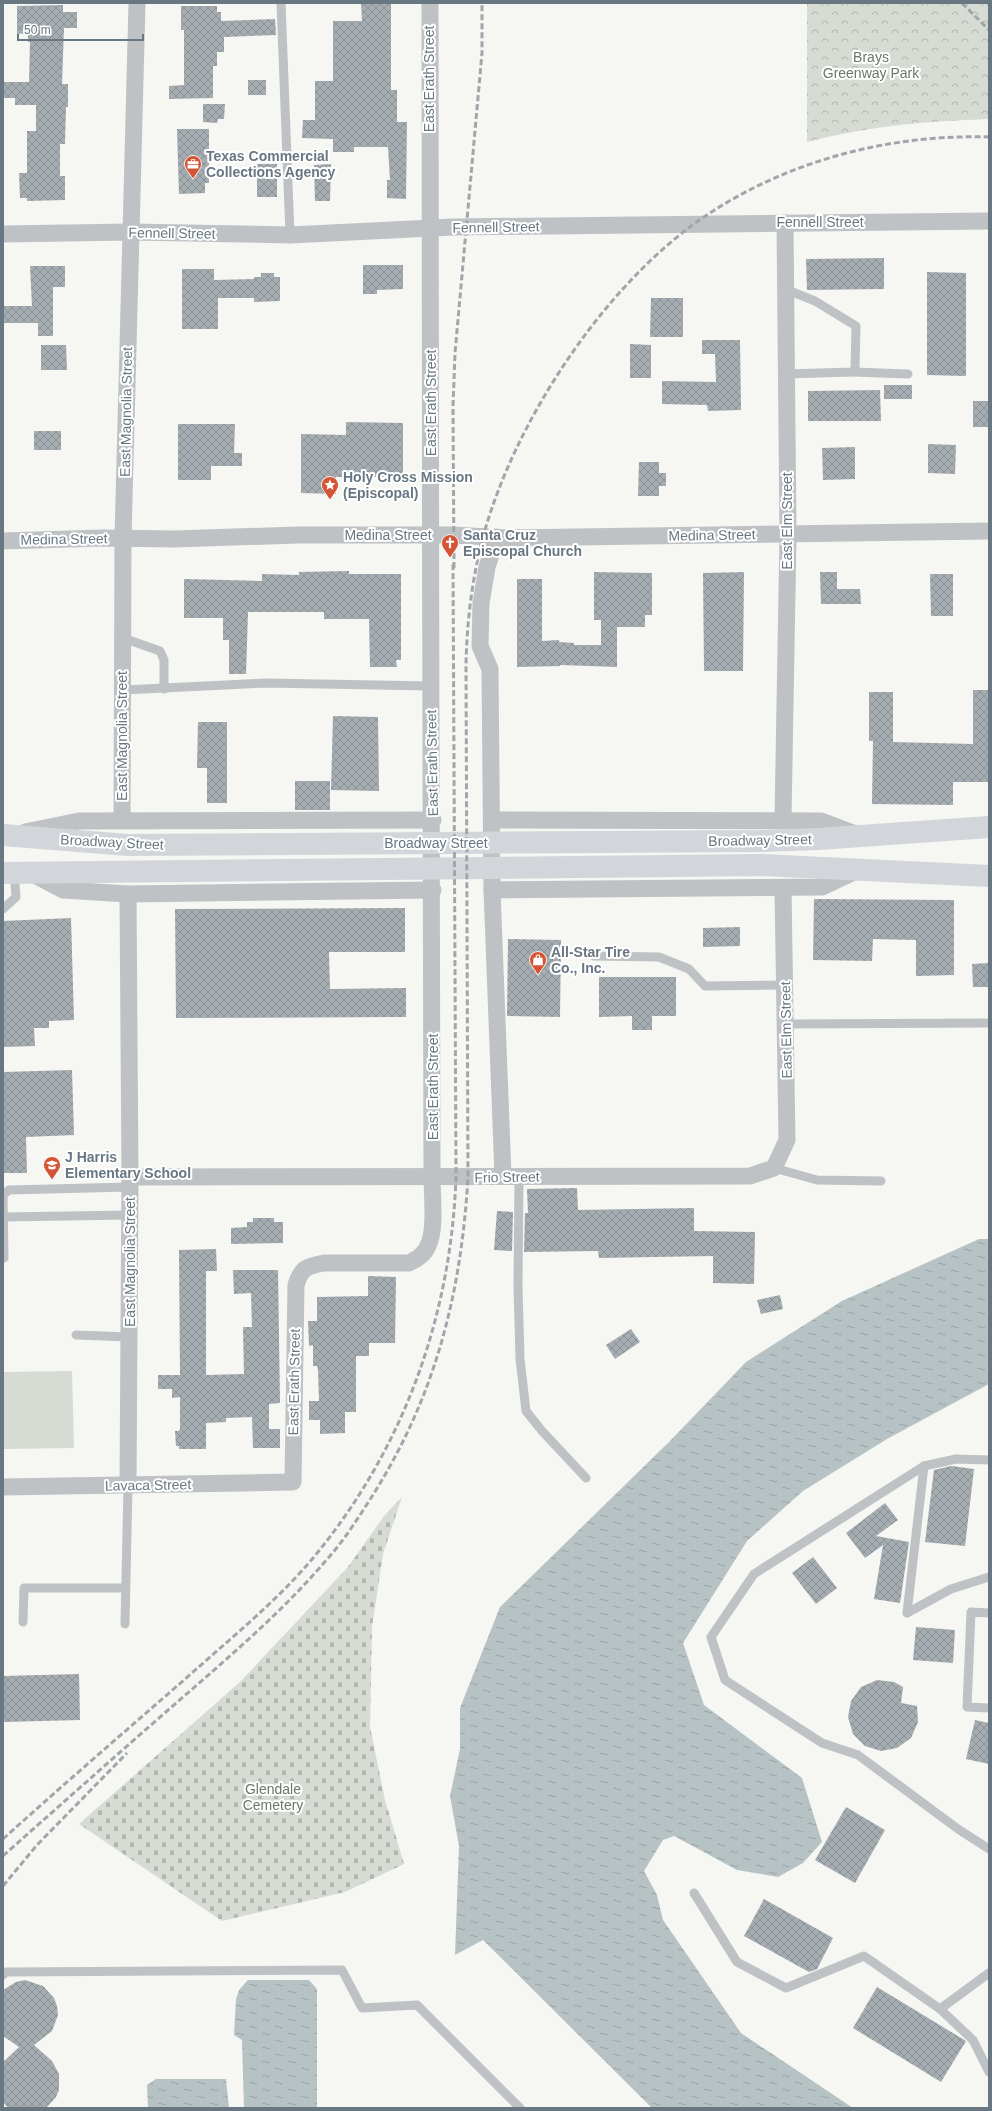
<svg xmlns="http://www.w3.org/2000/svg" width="992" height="2111" viewBox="0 0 992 2111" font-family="Arial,sans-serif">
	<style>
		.cemetery { fill: url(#cemetery-stones) }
		.park { fill: url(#park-crowns) }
		.garden { fill: #d6dbd3 }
		.water { fill: url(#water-ripples) }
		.building { fill: url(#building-cross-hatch) }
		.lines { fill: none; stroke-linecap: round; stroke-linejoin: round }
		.lane { stroke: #bec2c5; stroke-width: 9 }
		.street { stroke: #bec2c5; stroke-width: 17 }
		.primary { stroke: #d2d6da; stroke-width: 22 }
		.rail { stroke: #a0a6ab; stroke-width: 3; stroke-dasharray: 6 3; stroke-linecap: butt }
		.labels { text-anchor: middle; stroke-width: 4; stroke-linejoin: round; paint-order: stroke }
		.park-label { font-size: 14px; fill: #6a7966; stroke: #fff }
		.street-label { font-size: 14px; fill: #687782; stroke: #fff }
		.poi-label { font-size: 14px; font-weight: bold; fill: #687782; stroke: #fff; text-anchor: start }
	</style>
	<defs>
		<pattern id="cemetery-stones" width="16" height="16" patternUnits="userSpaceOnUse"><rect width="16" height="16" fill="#d6dbd3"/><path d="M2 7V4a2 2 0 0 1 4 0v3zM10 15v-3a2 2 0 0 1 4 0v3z" fill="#b1b6b1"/></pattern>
		<pattern id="park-crowns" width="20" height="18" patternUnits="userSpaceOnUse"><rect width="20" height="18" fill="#d6dbd3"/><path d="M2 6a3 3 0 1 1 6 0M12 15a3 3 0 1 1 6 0" fill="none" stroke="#b1b6b1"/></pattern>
		<pattern id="water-ripples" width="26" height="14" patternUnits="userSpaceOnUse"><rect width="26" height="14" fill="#b7c2c5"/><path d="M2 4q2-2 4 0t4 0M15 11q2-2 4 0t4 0" fill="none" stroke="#99a2a5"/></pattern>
		<pattern id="building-cross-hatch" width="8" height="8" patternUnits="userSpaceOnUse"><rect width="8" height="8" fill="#a6adb2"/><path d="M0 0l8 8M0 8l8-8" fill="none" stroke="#8b9296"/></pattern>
	</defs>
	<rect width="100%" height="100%" fill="#f6f6f3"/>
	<path class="cemetery" d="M 402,1497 L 383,1554 L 372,1627 L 370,1727 L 385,1800 L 404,1864 L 345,1892 L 222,1921 L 79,1824 L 240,1682 L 348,1567 L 384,1516 Z"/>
	<path class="park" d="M 807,3 L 989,3 L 989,119 C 927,121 868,126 807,142 Z"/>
	<path class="garden" d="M 72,1371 L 74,1448 L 3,1449 L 3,1372 Z"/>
	<g class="water">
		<path d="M 979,1239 L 989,1239 L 989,1384 L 887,1439 L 803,1491 L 747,1541 L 683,1643 L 704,1705 L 802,1778 L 822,1842 L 803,1863 L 778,1877 L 737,1870 L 674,1836 L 663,1840 L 644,1871 L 657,1895 L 663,1920 L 741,2033 L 853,2108 L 652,2108 L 483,1940 L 455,1955 L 459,1846 L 450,1796 L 460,1749 L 460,1708 L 500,1607 L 672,1439 L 746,1362 L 842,1301 Z"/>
		<path d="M 248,1980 L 309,1980 L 317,1989 L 317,2108 L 244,2108 L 242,2040 L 234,2035 L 236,1999 L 239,1990 Z"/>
		<path d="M 156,2079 L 226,2079 L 229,2108 L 148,2108 L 147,2085 Z"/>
	</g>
	<g class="building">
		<path d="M 361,3 L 391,3 L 391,90 L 397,90 L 397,122 L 407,122 L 406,199 L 387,198 L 387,180 L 390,180 L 388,147 L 354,147 L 354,152 L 333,152 L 333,139 L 302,138 L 303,120 L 315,120 L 315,81 L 333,81 L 333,21 L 362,21 Z"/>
		<path d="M 63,5 L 63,12 L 77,12 L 77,28 L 64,28 L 62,84 L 68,84 L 68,107 L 66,107 L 65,144 L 60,144 L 60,176 L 65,176 L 65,200 L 27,201 L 27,198 L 20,198 L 19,173 L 27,173 L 27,131 L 36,131 L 36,105 L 15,105 L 15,98 L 3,98 L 3,82 L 29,82 L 30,42 L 28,42 L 28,33 L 17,34 L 17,6 Z"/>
		<path d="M 181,6 L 217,6 L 217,12 L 221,12 L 221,21 L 275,19 L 276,35 L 224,37 L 224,52 L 217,52 L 217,66 L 213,66 L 213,98 L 169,99 L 169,86 L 184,85 L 184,30 L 181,30 Z"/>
		<rect x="248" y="80" width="18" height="15"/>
		<path d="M 203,104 L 225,104 L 224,119 L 218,119 L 217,123 L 203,122 Z"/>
		<path d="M 177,129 L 209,129 L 209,183 L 205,183 L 205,193 L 179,194 Z"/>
		<rect x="257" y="164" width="20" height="33"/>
		<path d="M 331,164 L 330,201 L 315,201 L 314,165 Z"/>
		<path d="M 884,258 L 884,289 L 807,290 L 806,259 Z"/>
		<path d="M 363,265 L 403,265 L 403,289 L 377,290 L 377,294 L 363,294 Z"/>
		<path d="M 30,266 L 65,266 L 65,287 L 53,287 L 53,336 L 38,336 L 38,323 L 3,323 L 3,306 L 32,306 Z"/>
		<path d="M 182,269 L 214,269 L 214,280 L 254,279 L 254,277 L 261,277 L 261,273 L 274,273 L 274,277 L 280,277 L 280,301 L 254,302 L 254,298 L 218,298 L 218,329 L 182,329 Z"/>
		<path d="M 927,272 L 966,273 L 966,376 L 927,375 Z"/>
		<path d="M 651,298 L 683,298 L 683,337 L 650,337 Z"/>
		<path d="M 702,340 L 740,340 L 741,410 L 708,411 L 707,405 L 662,404 L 662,381 L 716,382 L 715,354 L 702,354 Z"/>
		<path d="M 630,344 L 651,345 L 651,378 L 630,378 Z"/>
		<path d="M 41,345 L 66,345 L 67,370 L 41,370 Z"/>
		<rect x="884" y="385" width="28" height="14"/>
		<path d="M 880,390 L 881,421 L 808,421 L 808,391 Z"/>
		<rect x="973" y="401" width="16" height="26"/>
		<path d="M 346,422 L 403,423 L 403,477 L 336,477 L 336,494 L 301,493 L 301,434 L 346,435 Z"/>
		<path d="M 178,424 L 235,424 L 234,453 L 242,453 L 242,466 L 211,466 L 211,480 L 178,480 Z"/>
		<rect x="34" y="431" width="27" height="19"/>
		<path d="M 928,444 L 956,445 L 955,474 L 928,473 Z"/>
		<path d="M 855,447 L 855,479 L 823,480 L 822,448 Z"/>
		<path d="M 639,462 L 659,462 L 659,473 L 666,473 L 666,486 L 659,486 L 659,496 L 638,496 Z"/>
		<path d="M 349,571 L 349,574 L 401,574 L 401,660 L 396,660 L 397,667 L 370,667 L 369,619 L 324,619 L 324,612 L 248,612 L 246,674 L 229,674 L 229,640 L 223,640 L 223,618 L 184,618 L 184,579 L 262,581 L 262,574 L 299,575 L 299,572 Z"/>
		<path d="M 594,572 L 652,573 L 652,615 L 645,615 L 645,627 L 617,627 L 617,667 L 560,665 L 560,666 L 517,667 L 517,579 L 542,579 L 542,641 L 559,640 L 559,642 L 574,643 L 574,645 L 601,645 L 601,620 L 594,620 Z"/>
		<path d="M 744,572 L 743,671 L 704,671 L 703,573 Z"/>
		<path d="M 820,572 L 837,572 L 837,589 L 860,589 L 861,604 L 821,604 Z"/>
		<path d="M 930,574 L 953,574 L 953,616 L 931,616 Z"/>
		<path d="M 973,690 L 989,690 L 989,782 L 953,782 L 953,805 L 872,804 L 873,741 L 869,741 L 869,692 L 893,692 L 893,742 L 973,744 Z"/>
		<path d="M 333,716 L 378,717 L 379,791 L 331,790 Z"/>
		<path d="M 198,722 L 227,722 L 227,803 L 207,803 L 207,768 L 197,768 Z"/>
		<rect x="295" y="781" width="35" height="29"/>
		<path d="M 814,899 L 954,900 L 954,975 L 916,976 L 916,940 L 873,939 L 872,961 L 813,960 Z"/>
		<path d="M 405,908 L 405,952 L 329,952 L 330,989 L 406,988 L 406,1017 L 176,1018 L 175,909 Z"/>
		<path d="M 71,918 L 74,1020 L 49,1021 L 49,1028 L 34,1028 L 35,1046 L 3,1047 L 3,921 Z"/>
		<path d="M 740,927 L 740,946 L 703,947 L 703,928 Z"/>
		<path d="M 508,939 L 561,940 L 560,1017 L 507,1016 Z"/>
		<path d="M 989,963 L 989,987 L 973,987 L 972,964 Z"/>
		<path d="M 599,977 L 676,977 L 676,1016 L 652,1016 L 652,1030 L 632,1030 L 632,1016 L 599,1017 Z"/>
		<path d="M 72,1070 L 74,1135 L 26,1137 L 27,1173 L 3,1173 L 3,1072 Z"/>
		<path d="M 577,1188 L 578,1210 L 694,1208 L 694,1231 L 755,1232 L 754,1284 L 713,1283 L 713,1256 L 599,1258 L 598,1251 L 524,1252 L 525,1213 L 528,1213 L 527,1189 Z"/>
		<path d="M 497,1211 L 513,1212 L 512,1251 L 494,1250 Z"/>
		<path d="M 253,1218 L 274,1218 L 274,1222 L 283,1222 L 283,1243 L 231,1244 L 231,1228 L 247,1227 L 247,1222 L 253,1222 Z"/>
		<path d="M 216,1249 L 217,1271 L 206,1271 L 206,1375 L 244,1374 L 243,1327 L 252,1327 L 251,1293 L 234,1294 L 233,1270 L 278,1270 L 280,1403 L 269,1404 L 269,1429 L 280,1429 L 280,1448 L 253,1448 L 252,1417 L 226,1418 L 226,1422 L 206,1423 L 206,1449 L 179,1449 L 179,1446 L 176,1446 L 175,1431 L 179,1431 L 180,1429 L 180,1397 L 172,1398 L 172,1389 L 158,1389 L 158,1375 L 180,1375 L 179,1250 Z"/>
		<path d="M 368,1276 L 396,1277 L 395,1343 L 369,1343 L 369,1356 L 356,1356 L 356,1412 L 345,1412 L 345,1433 L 320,1434 L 320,1420 L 309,1420 L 309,1401 L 319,1401 L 318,1370 L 317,1366 L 313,1366 L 313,1345 L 309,1346 L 308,1321 L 317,1321 L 317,1297 L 368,1296 Z"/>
		<path d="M 780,1295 L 783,1309 L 761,1314 L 757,1300 Z"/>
		<path d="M 631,1329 L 640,1342 L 615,1359 L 606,1345 Z"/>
		<path d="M 951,1466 L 974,1469 L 965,1546 L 925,1542 L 934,1470 Z"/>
		<path d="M 885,1503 L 898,1520 L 876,1536 L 909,1542 L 900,1603 L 874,1599 L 883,1545 L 865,1558 L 846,1533 Z"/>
		<path d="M 813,1557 L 837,1588 L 816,1604 L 792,1573 Z"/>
		<path d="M 916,1627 L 955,1630 L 953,1663 L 913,1660 Z"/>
		<path d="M 79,1674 L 80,1720 L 3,1722 L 3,1676 Z"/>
		<path d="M 877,1680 L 894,1682 L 903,1687 L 901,1703 L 917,1706 L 918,1722 L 911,1738 L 897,1748 L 881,1751 L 865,1746 L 853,1734 L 848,1717 L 851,1701 L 861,1687 Z"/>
		<path d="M 975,1720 L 989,1723 L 989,1764 L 966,1759 Z"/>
		<path d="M 846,1807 L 885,1830 L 855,1883 L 815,1860 Z"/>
		<path d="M 764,1899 L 833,1938 L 817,1969 L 809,1972 L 744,1936 Z"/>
		<path d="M 25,1980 L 43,1986 L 54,1998 L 57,2006 L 58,2015 L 52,2031 L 34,2045 L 52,2061 L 59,2074 L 59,2090 L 56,2097 L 46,2108 L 8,2108 L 3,2102 L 3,2062 L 19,2047 L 3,2036 L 3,1990 L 16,1982 Z"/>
		<path d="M 877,1987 L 966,2041 L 941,2082 L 853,2028 Z"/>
	</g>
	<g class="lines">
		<g class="lane">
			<path d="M 281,3 L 290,235"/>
			<path d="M 785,289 L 815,301 L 856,326 L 855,368 L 853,372 L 786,374"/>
			<path d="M 853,372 L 908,374"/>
			<path d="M 123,638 L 160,651 L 164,660 L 164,689"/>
			<path d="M 123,690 L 266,683 L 431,686"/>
			<path d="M 3,909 L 16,897 L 14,872"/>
			<path d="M 594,956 L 659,957 L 689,969 L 705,986 L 785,985"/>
			<path d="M 786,1024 L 989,1023"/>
			<path d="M 774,1168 L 817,1180 L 881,1181"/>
			<path d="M 519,1176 L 518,1286 L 520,1359 L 526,1411 L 542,1431 L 586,1478"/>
			<path d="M 3,1217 L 130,1215"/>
			<path d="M 4,1258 L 3,1195 L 9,1190 L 130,1187"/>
			<path d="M 76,1335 L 129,1337"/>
			<path d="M 924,1466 L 754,1574 L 711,1637 L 725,1680 L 822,1743 L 858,1755 L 958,1829 L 989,1849"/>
			<path d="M 907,1613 L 924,1466 L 956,1459 L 989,1460"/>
			<path d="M 907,1613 L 951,1589 L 989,1577"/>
			<path d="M 989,1613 L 971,1612 L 967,1707 L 989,1708"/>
			<path d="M 23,1622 L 24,1588 L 125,1588"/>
			<path d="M 125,1624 L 128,1486"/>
			<path d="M 694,1893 L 737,1962 L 786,1988 L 864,1956 L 940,2009"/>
			<path d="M 989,1973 L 940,2009 L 973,2040 L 989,2072"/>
			<path d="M 3,1975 L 6,1972 L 342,1970 L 362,2008 L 417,2005 L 520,2108"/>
		</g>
		<g class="street">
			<path d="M 3,234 L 131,232 L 290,235 L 453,227 L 989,221"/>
			<path d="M 497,537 L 487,567 L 481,603 L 480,646 L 490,669 L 492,890 L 503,1176"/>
			<path d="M 3,541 L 104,538 L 175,539 L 298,535 L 453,535 L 506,538 L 989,531"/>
			<path d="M 783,819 L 788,535 L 785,223"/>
			<path d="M 122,820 L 123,538 L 137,3"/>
			<path d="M 492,820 L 821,821 L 858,835"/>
			<path d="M 25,832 L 79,821 L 433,820"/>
			<path d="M 31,873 L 63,890 L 128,894 L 433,890"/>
			<path d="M 492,890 L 822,887 L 858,870"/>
			<path d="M 130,1177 L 750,1176 L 774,1168 L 787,1140 L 783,889"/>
			<path d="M 128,1486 L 130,1177 L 128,894"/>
			<path d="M 3,1487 L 293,1482 L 296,1285 C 301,1268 307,1266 324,1263 L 409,1263 C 417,1259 424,1255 428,1246 C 436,1230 432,1196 432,1177 C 433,786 428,394 430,3"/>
		</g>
		<g class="primary">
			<path d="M 3,835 L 128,845 L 761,841 L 818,839 L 989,827"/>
			<path d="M 3,873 L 761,865 L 989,876"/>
		</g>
		<g class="rail">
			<path d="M 962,3 L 989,30"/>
			<path d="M 454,568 L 453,406 L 455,353 L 482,53 L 482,3"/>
			<path d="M 3,1839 C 65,1783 129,1728 192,1673 C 231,1638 273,1604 308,1564 C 401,1455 451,1320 456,1177 L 453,562"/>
			<path d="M 3,1856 C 58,1807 112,1759 167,1711 C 223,1662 281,1614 329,1557 C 345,1539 358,1518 371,1498 C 435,1397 461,1296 468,1177 L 466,664 C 467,621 472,579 483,537 C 515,419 609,277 713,211 C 794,159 893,134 989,137"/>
			<path d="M 3,1886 L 37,1845 L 127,1753"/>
		</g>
	</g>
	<defs>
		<symbol id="office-pin" viewBox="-11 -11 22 30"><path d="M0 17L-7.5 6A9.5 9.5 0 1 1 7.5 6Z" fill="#d45535" stroke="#fff"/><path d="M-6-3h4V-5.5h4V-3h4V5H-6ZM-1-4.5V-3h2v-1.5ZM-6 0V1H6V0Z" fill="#fff"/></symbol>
		<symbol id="sight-pin" viewBox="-11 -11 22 30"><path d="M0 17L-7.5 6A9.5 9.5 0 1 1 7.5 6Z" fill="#d45535" stroke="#fff"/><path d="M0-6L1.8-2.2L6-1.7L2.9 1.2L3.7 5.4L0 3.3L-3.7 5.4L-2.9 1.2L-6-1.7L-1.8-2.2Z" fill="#fff"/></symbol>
		<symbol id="church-pin" viewBox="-11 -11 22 30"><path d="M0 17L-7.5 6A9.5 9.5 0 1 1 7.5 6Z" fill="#d45535" stroke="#fff"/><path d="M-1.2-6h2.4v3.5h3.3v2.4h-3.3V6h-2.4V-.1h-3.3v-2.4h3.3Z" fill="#fff"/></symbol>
		<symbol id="shop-pin" viewBox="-11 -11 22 30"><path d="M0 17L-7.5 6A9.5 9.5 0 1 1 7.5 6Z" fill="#d45535" stroke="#fff"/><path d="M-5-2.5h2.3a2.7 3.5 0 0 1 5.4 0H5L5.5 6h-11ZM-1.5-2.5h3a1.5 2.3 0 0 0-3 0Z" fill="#fff"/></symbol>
		<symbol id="school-pin" viewBox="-11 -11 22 30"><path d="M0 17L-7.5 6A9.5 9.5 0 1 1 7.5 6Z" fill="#d45535" stroke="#fff"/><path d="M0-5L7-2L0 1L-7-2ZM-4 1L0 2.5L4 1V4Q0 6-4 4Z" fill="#fff"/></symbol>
	</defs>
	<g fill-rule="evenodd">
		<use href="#office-pin" x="183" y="154" width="20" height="27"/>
		<use href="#sight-pin" x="320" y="475" width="20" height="27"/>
		<use href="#church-pin" x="440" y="533" width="20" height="27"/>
		<use href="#shop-pin" x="528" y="950" width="20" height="27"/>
		<use href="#school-pin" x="42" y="1155" width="20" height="27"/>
	</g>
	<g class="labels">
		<g class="park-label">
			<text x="871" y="62">Brays<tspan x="871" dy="16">Greenway Park</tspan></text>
			<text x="273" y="1794">Glendale<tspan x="273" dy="16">Cemetery</tspan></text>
		</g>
		<g class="street-label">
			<text transform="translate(429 79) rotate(-90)" y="5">East Erath Street</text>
			<text x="820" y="227">Fennell Street</text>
			<text transform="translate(496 227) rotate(-1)" y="5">Fennell Street</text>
			<text transform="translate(172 233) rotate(1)" y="5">Fennell Street</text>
			<text transform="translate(431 403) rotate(-90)" y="5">East Erath Street</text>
			<text transform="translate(126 412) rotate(-89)" y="5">East Magnolia Street</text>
			<text transform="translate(787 521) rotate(-90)" y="5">East Elm Street</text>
			<text x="388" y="540">Medina Street</text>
			<text transform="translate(712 535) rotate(-1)" y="5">Medina Street</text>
			<text transform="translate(64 539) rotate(-1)" y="5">Medina Street</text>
			<text transform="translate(122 736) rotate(-90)" y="5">East Magnolia Street</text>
			<text transform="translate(432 763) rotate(-91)" y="5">East Erath Street</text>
			<text transform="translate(760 840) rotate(-1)" y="5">Broadway Street</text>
			<text transform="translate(112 842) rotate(3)" y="5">Broadway Street</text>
			<text x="436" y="848">Broadway Street</text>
			<text transform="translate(786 1030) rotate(-91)" y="5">East Elm Street</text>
			<text transform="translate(433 1087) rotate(-90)" y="5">East Erath Street</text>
			<text transform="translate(507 1177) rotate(-1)" y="5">Frio Street</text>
			<text transform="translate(130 1262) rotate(-90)" y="5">East Magnolia Street</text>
			<text transform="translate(294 1382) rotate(-89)" y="5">East Erath Street</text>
			<text transform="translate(148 1485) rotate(-1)" y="5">Lavaca Street</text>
		</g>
		<g class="poi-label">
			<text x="206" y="161">Texas Commercial<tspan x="206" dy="16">Collections Agency</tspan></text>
			<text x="343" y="482">Holy Cross Mission<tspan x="343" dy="16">(Episcopal)</tspan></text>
			<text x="463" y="540">Santa Cruz<tspan x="463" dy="16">Episcopal Church</tspan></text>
			<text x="551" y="957">All-Star Tire<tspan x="551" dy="16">Co., Inc.</tspan></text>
			<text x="65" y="1162">J Harris<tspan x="65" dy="16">Elementary School</tspan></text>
		</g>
	</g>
	<rect width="992" height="2111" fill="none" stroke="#687782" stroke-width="8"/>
	<path d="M18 34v6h125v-6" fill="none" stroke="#687782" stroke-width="2"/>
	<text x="24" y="34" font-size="12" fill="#687782" stroke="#ffffff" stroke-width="3" paint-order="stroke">50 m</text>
</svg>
